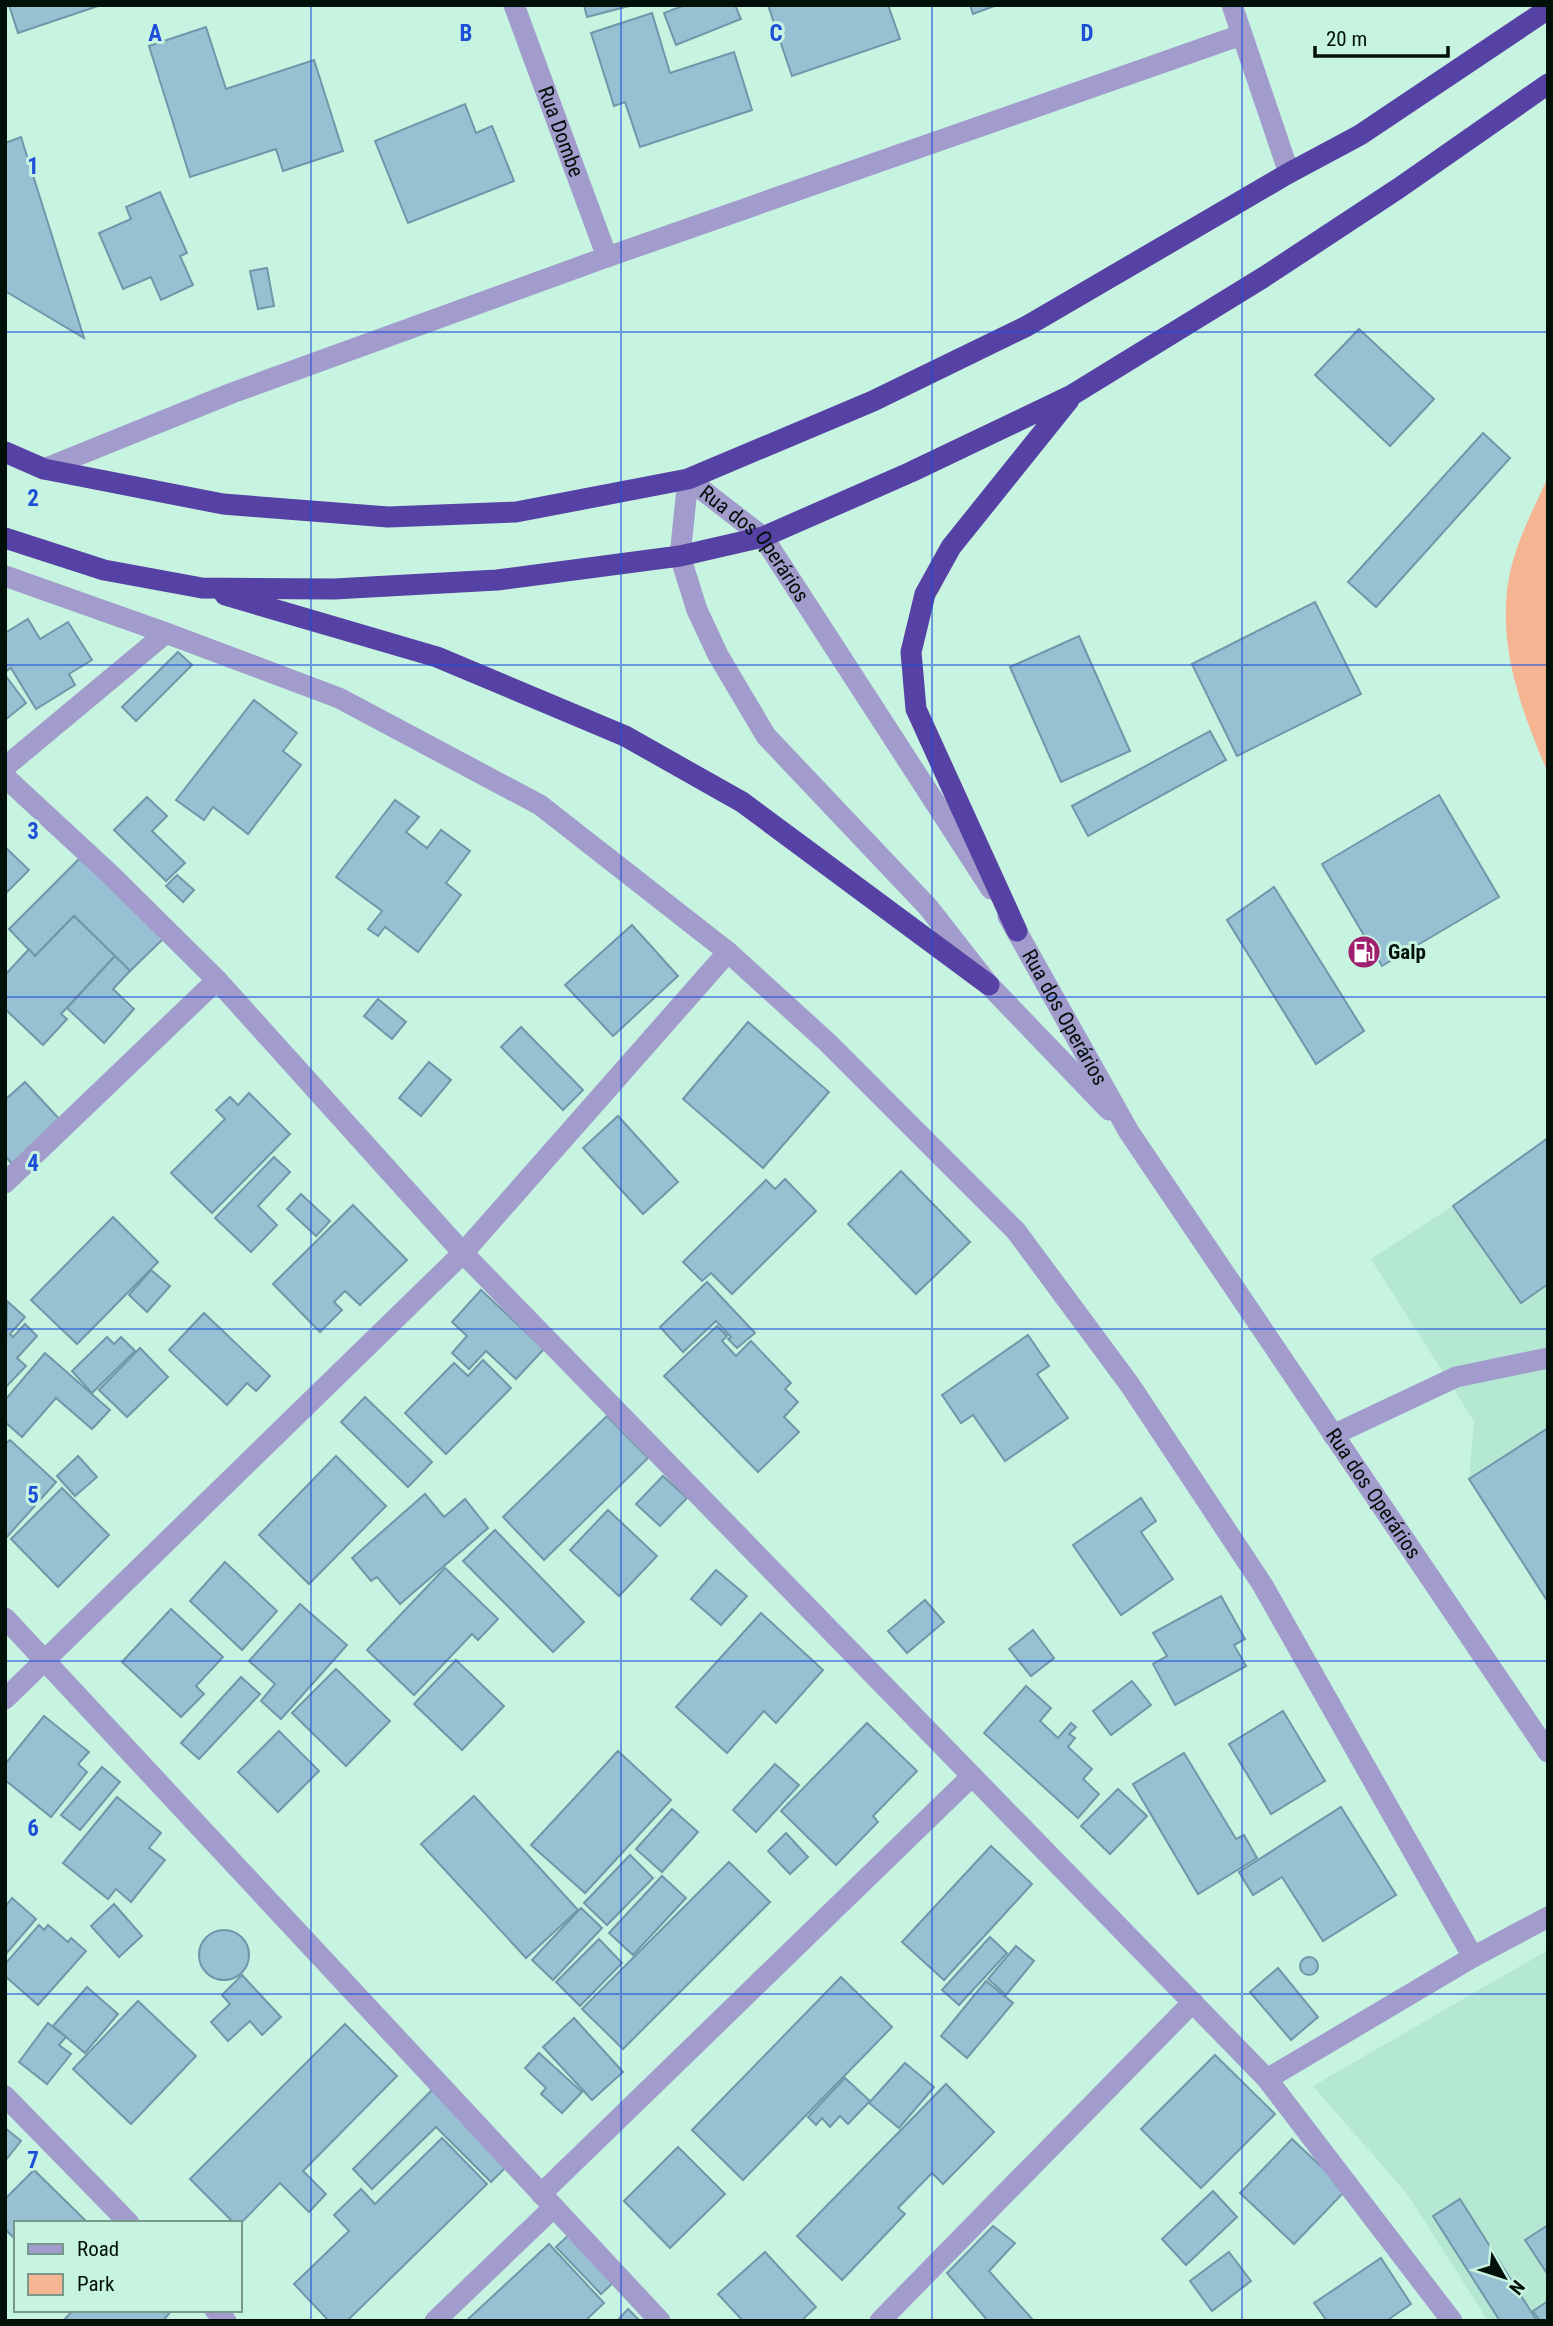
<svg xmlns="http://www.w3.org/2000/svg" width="1553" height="2326" viewBox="0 0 1553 2326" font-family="'Roboto Condensed',sans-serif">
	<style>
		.built { fill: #b4e8d3 }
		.green { fill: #f6b592 }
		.building { fill: #98c0d3; stroke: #7097a9; stroke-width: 2 }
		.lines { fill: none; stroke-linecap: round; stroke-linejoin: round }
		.minor { stroke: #a19ccc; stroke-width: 21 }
		.highway { stroke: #5641a4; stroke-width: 21 }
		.grid { fill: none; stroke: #1d4ed8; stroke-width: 2; stroke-opacity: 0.55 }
		.labels { text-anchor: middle; stroke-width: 6; stroke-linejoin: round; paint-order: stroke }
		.street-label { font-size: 21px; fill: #02100a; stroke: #c7f3e1 }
		.poi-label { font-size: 21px; font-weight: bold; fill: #02100a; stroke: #c7f3e1; text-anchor: start }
		.grid-label { font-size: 23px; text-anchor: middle; font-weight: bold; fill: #1d4ed8; stroke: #c7f3e1; stroke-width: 6; stroke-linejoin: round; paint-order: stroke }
	</style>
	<rect width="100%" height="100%" fill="#c7f3e1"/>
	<g class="built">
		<path d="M 1548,1138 L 1548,1602 L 1469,1479 L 1474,1421 L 1371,1259 L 1453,1206 Z"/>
		<path d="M 1548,1950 L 1548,2321 L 1488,2321 L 1408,2195 L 1313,2086 Z"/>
	</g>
	<path class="green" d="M 1548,477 L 1548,773 C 1518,703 1490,627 1516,551 C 1524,526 1537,502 1548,477 Z"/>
	<g class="building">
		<path d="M 9,5 L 101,5 L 18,33 Z"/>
		<path d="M 584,5 L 633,5 L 587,17 Z"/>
		<path d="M 685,5 L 735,5 L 741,19 L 676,45 L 664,13 Z"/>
		<path d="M 768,5 L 888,5 L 900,39 L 792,76 Z"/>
		<path d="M 970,5 L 997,5 L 973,14 Z"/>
		<path d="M 652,13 L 670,73 L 734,52 L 752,110 L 640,147 L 625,102 L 614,106 L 591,33 Z"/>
		<path d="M 206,27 L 226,89 L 314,60 L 343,151 L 283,171 L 276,149 L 190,177 L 149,46 Z"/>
		<path d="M 465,104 L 476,133 L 492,126 L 514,181 L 408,223 L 375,141 Z"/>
		<path d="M 21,137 L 84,338 L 5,291 L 5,143 Z"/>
		<path d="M 160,192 L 187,253 L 180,256 L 193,285 L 161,300 L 151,277 L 123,289 L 99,233 L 131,219 L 126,207 Z"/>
		<path d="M 267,268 L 274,306 L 258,309 L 250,271 Z"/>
		<path d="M 1359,329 L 1434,399 L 1390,446 L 1315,375 Z"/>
		<path d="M 1483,433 L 1510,458 L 1376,607 L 1348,582 Z"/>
		<path d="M 1315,602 L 1361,694 L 1237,756 L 1192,664 Z"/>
		<path d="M 28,619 L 40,639 L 68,622 L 92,660 L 69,674 L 75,685 L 36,709 L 11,668 L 5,672 L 5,633 Z"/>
		<path d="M 1079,636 L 1130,751 L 1061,782 L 1010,667 Z"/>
		<path d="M 178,652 L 192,665 L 136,721 L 122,707 Z"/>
		<path d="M 5,675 L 26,703 L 5,720 Z"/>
		<path d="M 254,700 L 297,733 L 283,751 L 301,765 L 248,834 L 213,807 L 204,820 L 176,800 Z"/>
		<path d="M 1210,731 L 1226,760 L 1088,836 L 1072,806 Z"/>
		<path d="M 1439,795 L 1499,897 L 1382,966 L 1322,864 Z"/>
		<path d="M 147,797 L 167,816 L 152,831 L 185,863 L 166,881 L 114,830 Z"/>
		<path d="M 395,800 L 419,817 L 406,832 L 427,848 L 441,830 L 470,851 L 446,883 L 461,895 L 418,952 L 385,927 L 378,936 L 368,929 L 382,911 L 336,877 Z"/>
		<path d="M 5,847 L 29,870 L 5,894 Z"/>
		<path d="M 82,856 L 164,938 L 130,971 L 74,916 L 35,956 L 9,929 Z"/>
		<path d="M 177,875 L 194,890 L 183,902 L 166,886 Z"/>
		<path d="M 1274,887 L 1364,1031 L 1316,1064 L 1227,920 Z"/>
		<path d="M 74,916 L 115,956 L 61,1014 L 67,1019 L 43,1045 L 5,1009 L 5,975 L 29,949 L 35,956 Z"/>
		<path d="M 632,925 L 678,976 L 613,1036 L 565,985 Z"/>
		<path d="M 115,956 L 130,971 L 113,989 L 134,1009 L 104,1043 L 67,1008 Z"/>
		<path d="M 378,999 L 406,1022 L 392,1039 L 364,1016 Z"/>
		<path d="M 748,1022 L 829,1092 L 763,1168 L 683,1099 Z"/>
		<path d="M 521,1027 L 583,1090 L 563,1110 L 501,1047 Z"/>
		<path d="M 429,1062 L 451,1080 L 421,1116 L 399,1098 Z"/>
		<path d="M 25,1082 L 61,1121 L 14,1166 L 5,1156 L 5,1100 Z"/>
		<path d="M 249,1093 L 290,1134 L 212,1213 L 171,1173 L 225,1119 L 216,1110 L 230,1097 L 238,1105 Z"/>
		<path d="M 618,1116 L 678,1182 L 643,1214 L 583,1148 Z"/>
		<path d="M 1548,1138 L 1548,1284 L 1521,1303 L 1453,1206 Z"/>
		<path d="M 274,1157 L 290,1172 L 258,1206 L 277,1225 L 251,1252 L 215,1218 Z"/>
		<path d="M 901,1171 L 970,1242 L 916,1294 L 848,1224 Z"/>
		<path d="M 785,1179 L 816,1211 L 732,1294 L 711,1273 L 702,1281 L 683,1262 L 766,1180 L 775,1189 Z"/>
		<path d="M 301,1194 L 330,1221 L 316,1236 L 287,1209 Z"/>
		<path d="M 353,1205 L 407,1260 L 360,1305 L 345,1291 L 334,1302 L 342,1310 L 320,1332 L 273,1284 Z"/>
		<path d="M 113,1217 L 158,1262 L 77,1344 L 31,1300 Z"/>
		<path d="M 151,1270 L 170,1286 L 147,1312 L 129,1295 Z"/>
		<path d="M 707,1282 L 755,1333 L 737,1348 L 728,1339 L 731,1337 L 716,1321 L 683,1352 L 660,1327 Z"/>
		<path d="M 481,1290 L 544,1349 L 516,1379 L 486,1351 L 469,1369 L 452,1353 L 467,1336 L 452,1322 Z"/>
		<path d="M 7,1301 L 25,1317 L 10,1334 L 13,1337 L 25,1324 L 37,1336 L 17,1358 L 26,1366 L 5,1388 Z"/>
		<path d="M 204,1313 L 270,1376 L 256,1391 L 247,1383 L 227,1405 L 169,1350 Z"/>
		<path d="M 717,1326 L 727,1336 L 722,1341 L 736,1356 L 751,1341 L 791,1383 L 785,1389 L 798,1402 L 784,1417 L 799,1432 L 758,1472 L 664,1376 Z"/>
		<path d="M 1028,1335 L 1049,1366 L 1037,1374 L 1068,1418 L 1005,1461 L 973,1415 L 961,1423 L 942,1395 Z"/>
		<path d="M 107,1337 L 114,1344 L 121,1337 L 135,1351 L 92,1393 L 72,1371 Z"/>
		<path d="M 140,1348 L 168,1377 L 127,1417 L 99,1390 Z"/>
		<path d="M 45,1353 L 110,1410 L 92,1429 L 56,1398 L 22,1437 L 5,1422 L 5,1400 Z"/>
		<path d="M 483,1360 L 511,1388 L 446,1454 L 405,1413 L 454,1363 L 468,1376 Z"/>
		<path d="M 365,1397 L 432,1462 L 408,1487 L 341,1422 Z"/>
		<path d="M 607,1416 L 648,1458 L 544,1560 L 503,1517 Z"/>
		<path d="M 1548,1428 L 1548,1602 L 1469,1479 Z"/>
		<path d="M 10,1440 L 56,1482 L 6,1538 L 5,1444 Z"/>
		<path d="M 78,1456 L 97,1477 L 75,1496 L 57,1476 Z"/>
		<path d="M 336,1456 L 386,1506 L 309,1584 L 259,1535 Z"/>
		<path d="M 663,1476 L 687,1498 L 660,1526 L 636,1504 Z"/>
		<path d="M 62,1488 L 109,1535 L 58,1587 L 11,1539 Z"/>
		<path d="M 425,1494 L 444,1517 L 465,1499 L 488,1528 L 400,1604 L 377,1577 L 371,1581 L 352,1558 Z"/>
		<path d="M 1141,1498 L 1156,1521 L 1141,1532 L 1173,1579 L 1121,1615 L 1073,1545 Z"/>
		<path d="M 608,1510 L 657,1556 L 619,1596 L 570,1550 Z"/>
		<path d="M 495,1530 L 584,1622 L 553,1652 L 463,1561 Z"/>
		<path d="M 225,1562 L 277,1611 L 242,1650 L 190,1601 Z"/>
		<path d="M 445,1568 L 498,1619 L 478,1640 L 472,1634 L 414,1695 L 367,1650 Z"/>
		<path d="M 716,1570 L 747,1596 L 721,1625 L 691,1599 Z"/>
		<path d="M 1221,1596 L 1245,1639 L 1234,1645 L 1246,1666 L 1175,1705 L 1153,1664 L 1167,1656 L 1153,1633 Z"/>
		<path d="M 925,1600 L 944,1622 L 907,1653 L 888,1631 Z"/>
		<path d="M 300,1604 L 347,1645 L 281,1719 L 261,1701 L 275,1684 L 249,1661 Z"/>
		<path d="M 171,1609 L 223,1657 L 196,1686 L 204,1694 L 181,1717 L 122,1662 Z"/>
		<path d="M 761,1613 L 823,1670 L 776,1723 L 764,1711 L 727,1753 L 676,1707 Z"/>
		<path d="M 1033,1630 L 1054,1658 L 1031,1676 L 1009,1649 Z"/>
		<path d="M 456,1660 L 504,1706 L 462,1750 L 414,1704 Z"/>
		<path d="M 336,1669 L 390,1721 L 346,1766 L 292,1713 Z"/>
		<path d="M 241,1677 L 260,1694 L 199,1759 L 181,1743 Z"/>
		<path d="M 1132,1681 L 1151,1705 L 1111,1735 L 1093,1711 Z"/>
		<path d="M 1026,1686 L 1051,1708 L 1040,1721 L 1058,1738 L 1071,1723 L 1076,1727 L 1069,1734 L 1075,1738 L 1068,1747 L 1092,1769 L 1083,1779 L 1099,1794 L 1078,1818 L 984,1733 Z"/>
		<path d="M 1283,1711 L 1325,1781 L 1271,1814 L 1229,1744 Z"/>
		<path d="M 44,1716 L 89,1752 L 78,1764 L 87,1772 L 51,1817 L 5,1780 L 5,1764 Z"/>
		<path d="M 867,1723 L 917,1771 L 873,1816 L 878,1822 L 836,1865 L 781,1811 Z"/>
		<path d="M 279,1731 L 319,1771 L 278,1812 L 238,1772 Z"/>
		<path d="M 618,1751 L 671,1800 L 585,1893 L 531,1845 Z"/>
		<path d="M 1184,1753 L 1236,1839 L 1244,1835 L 1257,1858 L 1198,1894 L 1133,1784 Z"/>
		<path d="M 775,1764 L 799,1785 L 756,1832 L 733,1810 Z"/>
		<path d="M 102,1767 L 120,1782 L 80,1830 L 61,1815 Z"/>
		<path d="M 1118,1789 L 1147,1816 L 1110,1854 L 1081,1826 Z"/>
		<path d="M 474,1796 L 578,1910 L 526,1958 L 421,1844 Z"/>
		<path d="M 117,1797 L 161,1833 L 149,1848 L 165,1860 L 131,1902 L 116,1889 L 108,1899 L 63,1863 Z"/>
		<path d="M 1341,1807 L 1396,1895 L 1323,1941 L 1282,1877 L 1253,1895 L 1239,1872 Z"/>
		<path d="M 672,1809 L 698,1832 L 662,1872 L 636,1849 Z"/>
		<path d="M 786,1833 L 808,1857 L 790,1874 L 768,1851 Z"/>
		<path d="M 991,1846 L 1032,1884 L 944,1980 L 902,1942 Z"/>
		<path d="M 630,1855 L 653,1878 L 607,1925 L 584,1903 Z"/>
		<path d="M 729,1862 L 770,1902 L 623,2049 L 582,2009 Z"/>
		<path d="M 662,1876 L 686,1898 L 633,1955 L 609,1933 Z"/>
		<path d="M 12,1898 L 36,1919 L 5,1955 L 5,1907 Z"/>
		<path d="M 114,1904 L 142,1936 L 119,1957 L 91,1926 Z"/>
		<path d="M 581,1908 L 602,1928 L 553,1980 L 532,1960 Z"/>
		<path d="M 39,1925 L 44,1930 L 48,1925 L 68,1942 L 71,1938 L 86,1951 L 38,2005 L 5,1976 L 5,1964 Z"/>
		<circle cx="224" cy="1955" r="25"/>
		<path d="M 990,1937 L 1007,1953 L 959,2005 L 942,1990 Z"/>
		<path d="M 599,1939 L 622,1963 L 580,2006 L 556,1982 Z"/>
		<path d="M 1016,1946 L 1034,1961 L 1006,1995 L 988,1979 Z"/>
		<circle cx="1309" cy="1966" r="9"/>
		<path d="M 1278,1968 L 1318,2017 L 1291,2040 L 1250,1992 Z"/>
		<path d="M 242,1975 L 281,2017 L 262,2035 L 250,2021 L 228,2041 L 211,2022 L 230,2004 L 222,1995 Z"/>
		<path d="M 841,1977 L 892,2027 L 743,2180 L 692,2130 Z"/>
		<path d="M 986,1981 L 1013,2003 L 967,2058 L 941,2036 Z"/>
		<path d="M 87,1987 L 118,2014 L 85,2053 L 53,2026 Z"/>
		<path d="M 138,2001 L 196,2056 L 131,2124 L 73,2069 Z"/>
		<path d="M 574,2018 L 623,2072 L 592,2100 L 543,2047 Z"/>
		<path d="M 48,2023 L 66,2037 L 59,2045 L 71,2054 L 47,2084 L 19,2062 Z"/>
		<path d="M 345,2024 L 397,2076 L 303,2171 L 326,2194 L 309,2212 L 280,2183 L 240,2224 L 234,2223 L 190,2179 Z"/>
		<path d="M 539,2053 L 582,2092 L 562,2113 L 541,2094 L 546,2088 L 525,2068 Z"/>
		<path d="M 1215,2055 L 1275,2114 L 1201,2188 L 1141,2129 Z"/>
		<path d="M 905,2063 L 934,2087 L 899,2128 L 869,2103 Z"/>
		<path d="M 845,2078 L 870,2101 L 848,2124 L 840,2116 L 830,2127 L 822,2118 L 816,2125 L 808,2117 Z"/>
		<path d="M 946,2084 L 994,2132 L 943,2184 L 932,2173 L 898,2208 L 905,2214 L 842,2280 L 797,2236 Z"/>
		<path d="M 432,2090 L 507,2166 L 491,2182 L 436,2127 L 372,2189 L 353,2169 Z"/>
		<path d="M 5,2128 L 21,2141 L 5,2161 Z"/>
		<path d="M 442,2138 L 487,2184 L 347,2321 L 329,2321 L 294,2284 L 349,2231 L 334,2215 L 361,2189 L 375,2204 Z"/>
		<path d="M 1292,2139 L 1346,2190 L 1294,2244 L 1240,2193 Z"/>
		<path d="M 678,2147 L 725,2194 L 670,2248 L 624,2201 Z"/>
		<path d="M 34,2170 L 88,2223 L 16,2223 L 16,2240 L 5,2229 L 5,2199 Z"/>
		<path d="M 1213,2191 L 1237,2217 L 1186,2265 L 1162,2239 Z"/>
		<path d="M 1460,2199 L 1537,2321 L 1500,2321 L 1433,2216 Z"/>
		<path d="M 1548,2225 L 1548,2275 L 1525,2240 Z"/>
		<path d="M 993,2226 L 1015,2243 L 989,2271 L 1034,2321 L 988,2321 L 947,2273 Z"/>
		<path d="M 571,2233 L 616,2280 L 601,2294 L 556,2247 Z"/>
		<path d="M 549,2244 L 604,2303 L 585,2321 L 466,2321 Z"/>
		<path d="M 765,2252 L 816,2307 L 801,2321 L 743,2321 L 718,2294 Z"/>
		<path d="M 1229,2252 L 1251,2281 L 1212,2311 L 1190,2281 Z"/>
		<path d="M 1381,2258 L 1411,2304 L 1386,2321 L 1327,2321 L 1314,2303 Z"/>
		<path d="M 1548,2301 L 1548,2321 L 1540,2321 L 1533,2311 Z"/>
		<path d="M 628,2309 L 640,2321 L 617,2321 Z"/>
		<path d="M 73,2310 L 172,2310 L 163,2321 L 66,2321 L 65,2319 Z"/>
	</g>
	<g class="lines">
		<g class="minor">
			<path id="s1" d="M 514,5 L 607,257"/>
			<path d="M 1232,5 L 1289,173"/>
			<path d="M 44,469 L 232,393 L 607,257 L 1241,35"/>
			<path id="s2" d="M 688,479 L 763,537 L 991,889"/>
			<path d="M 688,479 L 680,556 L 697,610 L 718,655 L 766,736 L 928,907 L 989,985 L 1109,1110"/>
			<path d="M 5,576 L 166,633 L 339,698 L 540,805 L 728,952 L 827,1042 L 1016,1231 L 1130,1385 L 1262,1584 L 1473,1957"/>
			<path d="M 5,767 L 166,633"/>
			<path d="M 5,777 L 111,875 L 217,980 L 463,1253 L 1267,2079 L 1452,2321"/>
			<path id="s3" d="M 1008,916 L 1129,1132 L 1548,1752"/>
			<path d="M 5,1183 L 217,980"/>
			<path d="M 1333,1435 L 1456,1377 L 1548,1358"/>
			<path d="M 5,1618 L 660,2321"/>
			<path d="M 5,1699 L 463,1253 L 728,952"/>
			<path d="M 1267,2079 L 1473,1957 L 1548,1917"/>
			<path d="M 5,2096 L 129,2223"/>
			<path d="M 541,2194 L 972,1776"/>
			<path d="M 215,2310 L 226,2321"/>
			<path d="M 435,2321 L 554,2207"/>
			<path d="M 880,2321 L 1193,2002"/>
		</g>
		<g class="highway">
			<path d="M 5,452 L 44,469 L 223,504 L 388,517 L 516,512 L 688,479 L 873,401 L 1027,326 L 1289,173 L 1360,135 L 1548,9"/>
			<path d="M 5,538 L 104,570 L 202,588 L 334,589 L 497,580 L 680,556 L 763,537 L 911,472 L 1072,395 L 1264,277 L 1399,188 L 1548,84"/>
			<path d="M 225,595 L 437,657 L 625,736 L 742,802 L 989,985"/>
			<path d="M 1017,931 L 916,709 L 911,652 L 925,594 L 951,547 L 1069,400"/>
		</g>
	</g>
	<path class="grid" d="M 311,5 L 311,2321M 621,5 L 621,2321M 932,5 L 932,2321M 1242,5 L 1242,2321M 5,332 L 1548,332M 5,665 L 1548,665M 5,997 L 1548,997M 5,1329 L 1548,1329M 5,1661 L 1548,1661M 5,1994 L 1548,1994"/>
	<defs>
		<symbol id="fuel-disc" viewBox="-11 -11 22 22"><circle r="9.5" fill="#a01e6e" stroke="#c7f3e1"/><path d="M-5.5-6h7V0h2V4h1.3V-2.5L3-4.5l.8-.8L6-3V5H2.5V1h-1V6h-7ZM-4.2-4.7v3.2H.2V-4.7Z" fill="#fff"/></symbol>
	</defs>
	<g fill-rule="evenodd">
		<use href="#fuel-disc" x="1345" y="933" width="38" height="38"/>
	</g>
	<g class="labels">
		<g class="street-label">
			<text dy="7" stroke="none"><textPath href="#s1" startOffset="135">Rua Dombe</textPath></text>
			<text dy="7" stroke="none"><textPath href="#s2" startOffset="94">Rua dos Operários</textPath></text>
			<text dy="7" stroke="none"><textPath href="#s3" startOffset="116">Rua dos Operários</textPath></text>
			<text dy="7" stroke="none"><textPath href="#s3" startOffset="684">Rua dos Operários</textPath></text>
		</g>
		<g class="poi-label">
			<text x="1388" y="959">Galp</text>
		</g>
	</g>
	<g class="grid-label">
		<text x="155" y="41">A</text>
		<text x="466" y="41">B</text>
		<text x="776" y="41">C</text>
		<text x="1087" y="41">D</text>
		<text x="33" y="174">1</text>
		<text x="33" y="506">2</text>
		<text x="33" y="839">3</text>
		<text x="33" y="1171">4</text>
		<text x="33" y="1503">5</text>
		<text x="33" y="1836">6</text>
		<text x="33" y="2168">7</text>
	</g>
	<rect width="1553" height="2326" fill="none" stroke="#02100a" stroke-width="14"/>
	<rect x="14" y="2221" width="228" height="91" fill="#c7f3e1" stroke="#78988b" stroke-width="2"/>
	<rect x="28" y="2244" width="35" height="10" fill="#a19ccc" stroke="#78988b" stroke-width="2"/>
	<text x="77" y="2256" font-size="21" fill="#02100a">Road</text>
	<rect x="28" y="2274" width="35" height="21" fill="#f6b592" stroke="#78988b" stroke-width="2"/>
	<text x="77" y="2291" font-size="21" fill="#02100a">Park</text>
	<g transform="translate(1504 2277) rotate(129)" stroke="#c7f3e1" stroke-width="5" paint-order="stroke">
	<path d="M0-5L12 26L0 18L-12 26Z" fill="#02100a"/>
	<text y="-10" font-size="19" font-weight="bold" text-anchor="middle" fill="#02100a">N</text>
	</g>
	<path d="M1315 46v10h133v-10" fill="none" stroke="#02100a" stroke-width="3.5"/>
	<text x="1326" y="46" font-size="21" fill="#02100a" stroke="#c7f3e1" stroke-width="5" paint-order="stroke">20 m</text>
</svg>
